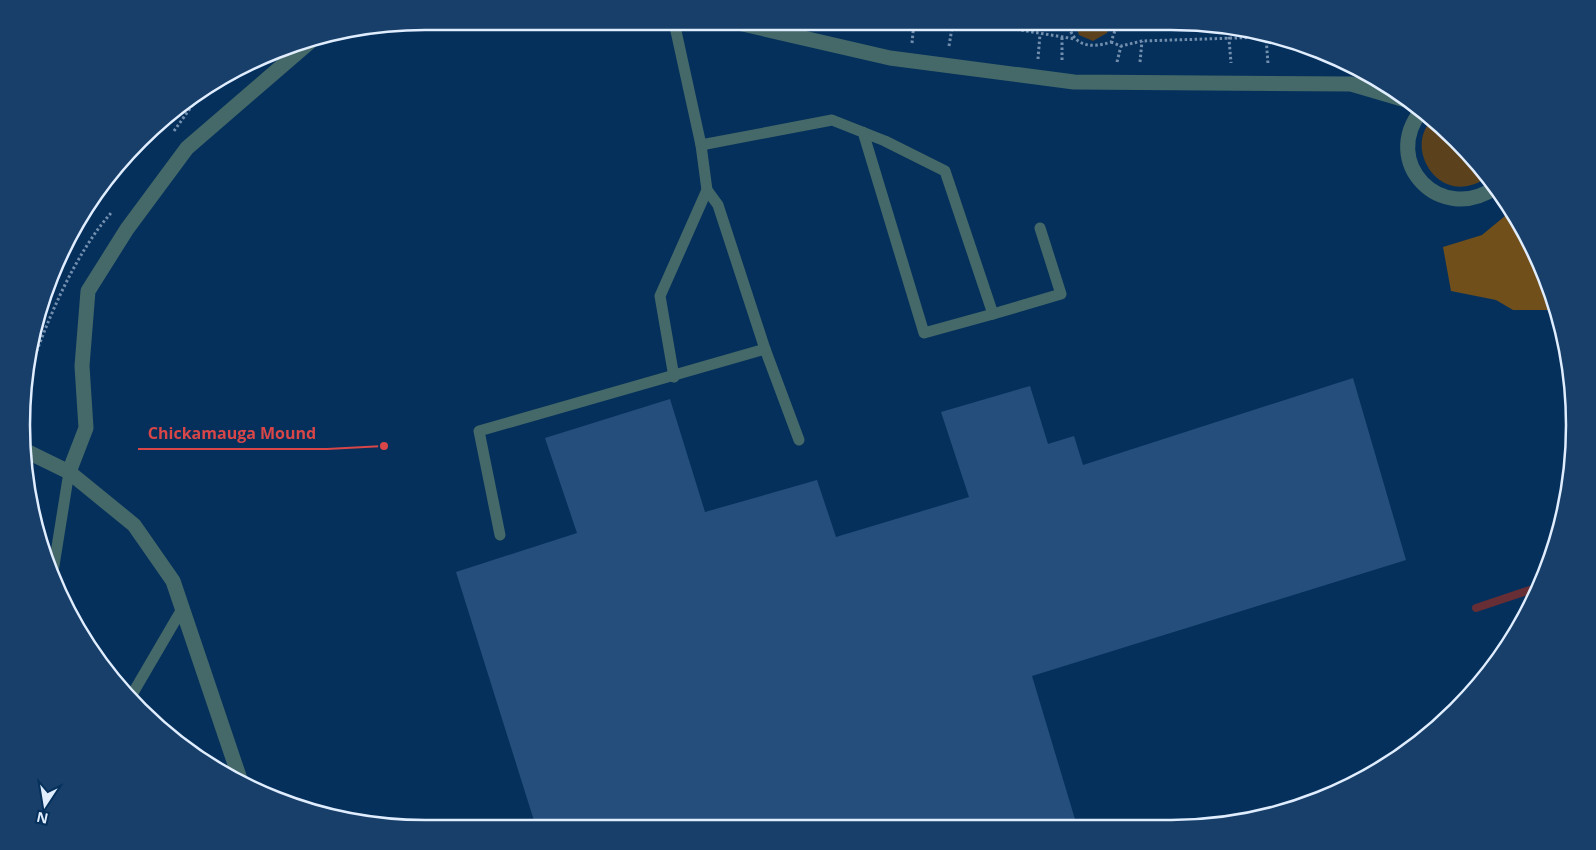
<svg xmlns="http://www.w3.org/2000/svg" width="1596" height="850" viewBox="0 0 1596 850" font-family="'Open Sans',sans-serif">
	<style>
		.green { fill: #5b411c }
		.forest { fill: #714f1b }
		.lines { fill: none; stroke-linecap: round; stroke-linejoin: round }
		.stream { stroke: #672e35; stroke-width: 8 }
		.building { fill: #254e7c }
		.path { stroke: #728ead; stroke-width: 3; stroke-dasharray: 2.5 2.5; stroke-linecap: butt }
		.lane { stroke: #456968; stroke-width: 11 }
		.street { stroke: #456968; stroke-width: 15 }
		.rim { fill: none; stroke: #e0edfe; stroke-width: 2.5 }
		.leader { fill: none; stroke: #d84648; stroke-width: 2 }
		.callout-dot { fill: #d84648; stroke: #05305c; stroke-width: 2 }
		.callout-label { font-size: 16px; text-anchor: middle; font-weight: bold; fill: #d84648; stroke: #05305c; stroke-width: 4.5; stroke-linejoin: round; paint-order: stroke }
	</style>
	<rect width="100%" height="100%" fill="#05305c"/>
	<g class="green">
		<path d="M 1075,22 L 1110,22 L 1107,33 L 1093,41 L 1079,35 Z"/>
		<path d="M 1121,22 L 1197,22 L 1218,27 L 1214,29 L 1121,31 Z"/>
		<path d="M 1434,119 L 1437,121 L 1489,176 C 1439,213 1401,144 1434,119 Z"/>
	</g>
	<path class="forest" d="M 1511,211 L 1533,246 L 1557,310 L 1513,310 L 1496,300 L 1451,291 L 1443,247 L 1482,235 Z"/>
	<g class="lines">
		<path class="stream" d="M 1476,608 L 1539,587"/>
	</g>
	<path class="building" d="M 1353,378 L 1406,560 L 1032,676 L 1077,826 L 536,827 L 456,572 L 577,533 L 545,438 L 670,399 L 705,512 L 817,480 L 836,537 L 969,497 L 941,412 L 1030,386 L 1048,444 L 1074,436 L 1083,465 Z"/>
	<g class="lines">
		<g class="path">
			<path d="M 972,22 L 1075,39"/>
			<path d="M 1068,22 C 1072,46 1090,49 1111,42 L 1118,22"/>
			<path d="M 1228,27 L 1231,63"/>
			<path d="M 1266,33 L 1266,37 L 1276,35"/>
			<path d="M 1111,42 L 1121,46 L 1142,41 L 1266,37 L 1268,64"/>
			<path d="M 912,43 L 914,22"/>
			<path d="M 949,46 L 953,22"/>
			<path d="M 1038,59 L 1040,34"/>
			<path d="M 1062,60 L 1062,36"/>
			<path d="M 1117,62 L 1121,46"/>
			<path d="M 1140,62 L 1142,41"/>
			<path d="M 174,131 L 201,93"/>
			<path d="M 30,370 C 48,318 75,254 111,213"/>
		</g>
		<g class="lane">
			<path d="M 674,22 L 701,145 L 832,120 L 885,141 L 945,171 L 993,314 L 924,333 L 863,132"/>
			<path d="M 993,314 L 1061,294 L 1040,228"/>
			<path d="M 765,349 L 799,440"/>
			<path d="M 674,377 L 660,296 L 707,190"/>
			<path d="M 500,535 L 479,431 L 765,349 L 718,205 L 707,190 L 701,145"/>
			<path d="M 52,578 L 69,472"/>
			<path d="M 130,698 L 182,609"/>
		</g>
		<g class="street">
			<path d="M 734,22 L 890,58 L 1074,82 L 1351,84 L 1409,101"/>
			<path d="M 1422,110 C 1379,162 1441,226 1496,187"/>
			<path d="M 22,449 L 69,472 L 134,525 L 173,581 L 241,782"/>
			<path d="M 69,472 L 86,428 L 82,366 L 88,291 L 127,229 L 187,148 L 312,40"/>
		</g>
	</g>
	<path d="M0 0H1596V850H0ZM425 30H1171A395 395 0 0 1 1566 425V425A395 395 0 0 1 1171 820H425A395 395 0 0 1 30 425V425A395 395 0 0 1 425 30Z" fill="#173f69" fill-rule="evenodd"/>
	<path class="rim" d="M425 30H1171A395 395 0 0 1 1566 425V425A395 395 0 0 1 1171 820H425A395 395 0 0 1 30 425V425A395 395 0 0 1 425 30Z"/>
	<path class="leader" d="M384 446L327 449H138"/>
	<circle class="callout-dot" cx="384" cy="446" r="5"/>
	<g class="callout-label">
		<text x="232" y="439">Chickamauga Mound</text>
	</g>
	<g transform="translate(45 805) rotate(192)" stroke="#05305c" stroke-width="4" paint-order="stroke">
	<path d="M0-4L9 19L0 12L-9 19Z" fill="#e0edfe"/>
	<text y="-8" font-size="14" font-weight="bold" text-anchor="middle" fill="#e0edfe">N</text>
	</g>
</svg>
